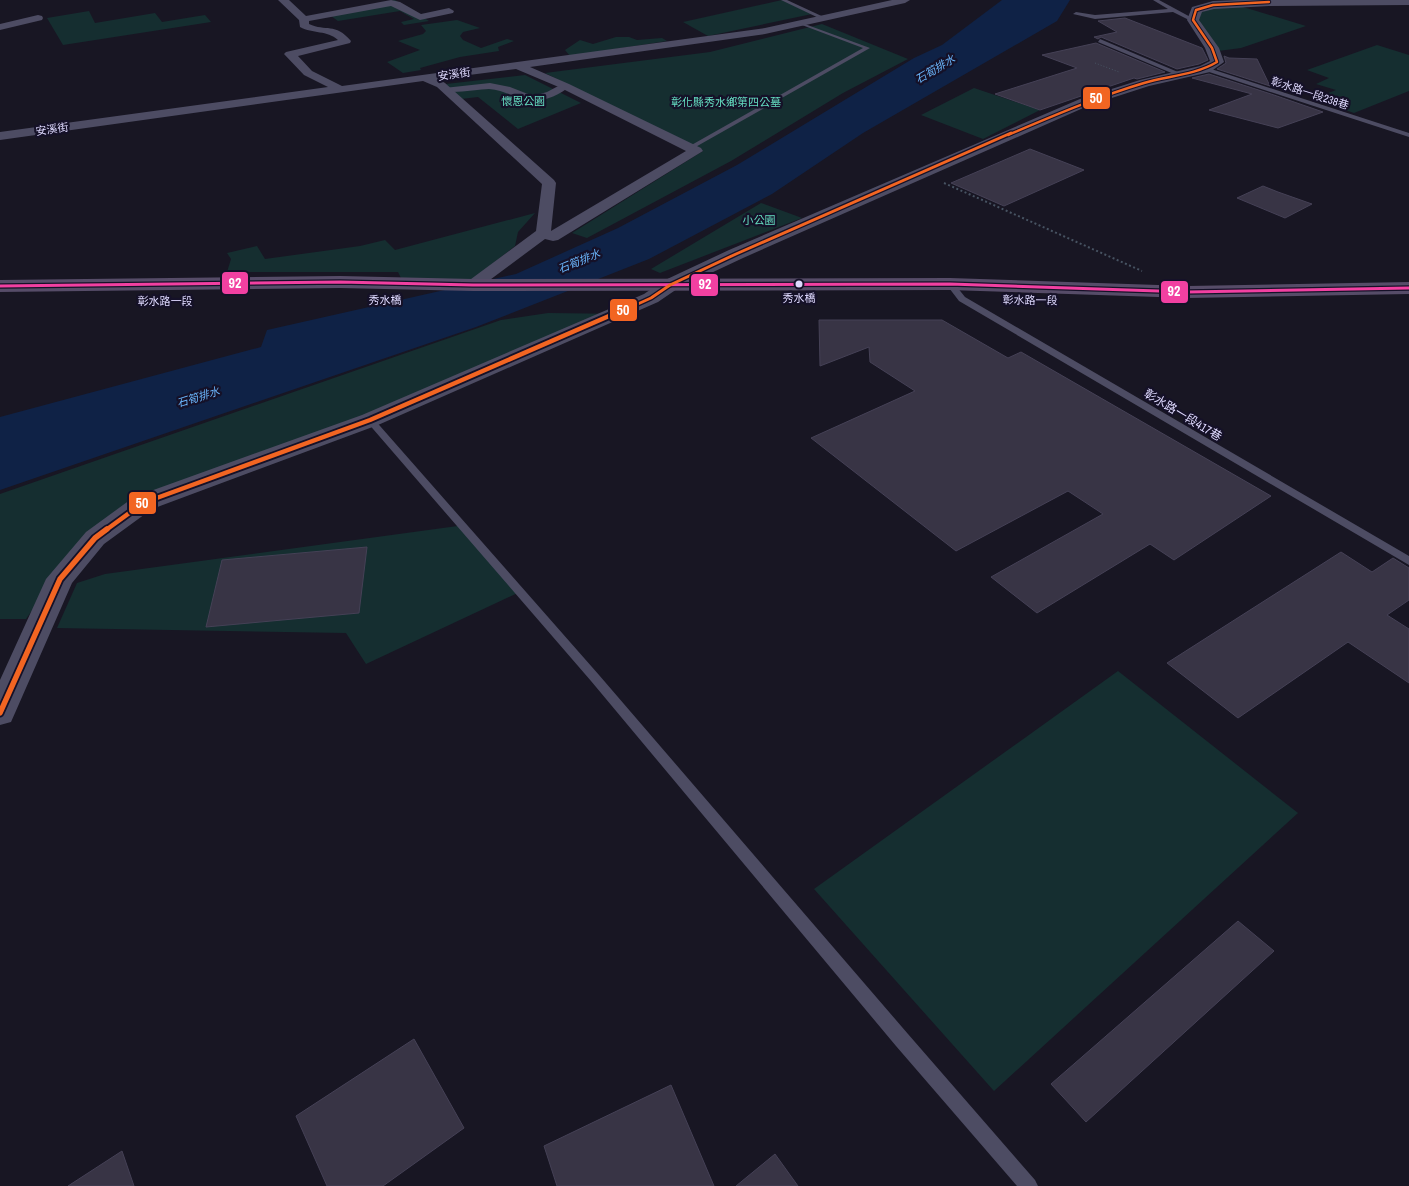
<svg xmlns="http://www.w3.org/2000/svg" width="1409" height="1186" viewBox="0 0 1409 1186" font-family="'Archivo Narrow','Noto Sans TC',sans-serif">
	<style>
		.green { fill: #152e30 }
		.water { fill: #0f2246 }
		.building { fill: #383445; stroke: #454156 }
		.lines { fill: none; stroke-linecap: round; stroke-linejoin: round }
		.path-far1 { stroke: #475362; stroke-width: 1; stroke-dasharray: 1 2; stroke-linecap: butt }
		.path { stroke: #475362; stroke-width: 2; stroke-dasharray: 2 2.5; stroke-linecap: butt }
		.service { fill: #4d4c63; fill-rule: evenodd }
		.pedestrian { fill: #4d4c63; fill-rule: evenodd }
		.minor { fill: #4d4c63; fill-rule: evenodd }
		.tertiary { fill: #4d4c63; fill-rule: evenodd }
		.primary { fill: #564c68; fill-rule: evenodd }
		.bus-1-casing { stroke: #151128; stroke-width: 5.5 }
		.bus-2-far3-casing { stroke: #151128; stroke-width: 4.5 }
		.bus-2-far2-casing { stroke: #151128; stroke-width: 5.5 }
		.bus-2-far1-casing { stroke: #151128; stroke-width: 8 }
		.bus-2-casing { stroke: #151128; stroke-width: 9 }
		.bus-1 { stroke: #f240a1; stroke-width: 3 }
		.bus-2-far3 { stroke: #f26522; stroke-width: 2.5 }
		.bus-2-far2 { stroke: #f26522; stroke-width: 3 }
		.bus-2-far1 { stroke: #f26522; stroke-width: 4.5 }
		.bus-2 { stroke: #f26522; stroke-width: 5.5 }
		.bus-dot { fill: #ded9fe; stroke: #151128; stroke-width: 2 }
		.labels { text-anchor: middle; stroke-width: 4.5; stroke-linejoin: round; paint-order: stroke }
		.far-water-label { font-size: 11px; font-style: italic; fill: #6ab5fb; stroke: #151128 }
		.far-street-label { font-size: 11px; fill: #ded9fe; stroke: #151128 }
		.far-park-label { font-size: 11px; fill: #65dec2; stroke: #151128 }
		.bus-label { font-size: 11px; fill: #ded9fe; stroke: #151128 }
		.street-label { font-size: 12px; fill: #ded9fe; stroke: #151128 }
		.line-badge { stroke: #151128; stroke-width: 2 }
		.badge-label { font-size: 14px; text-anchor: middle; font-weight: bold; fill: #fff }
	</style>
	<rect width="100%" height="100%" fill="#181623"/>
	<g class="green">
		<path d="M 395,0 L 429,21 L 404,25 L 401,22 L 414,19 L 400,11 L 338,21 L 327,13 Z"/>
		<path d="M 782,0 L 812,14 L 708,36 L 683,22 Z"/>
		<path d="M 1230,3 L 1306,26 L 1241,48 L 1218,51 L 1198,21 L 1198,13 Z"/>
		<path d="M 89,11 L 95,23 L 155,13 L 162,22 L 205,15 L 211,22 L 63,45 L 47,18 Z"/>
		<path d="M 457,20 L 480,28 L 463,32 L 460,36 L 463,40 L 481,48 L 507,39 L 514,41 L 498,47 L 499,51 L 460,57 L 420,68 L 421,70 L 403,73 L 387,62 L 420,50 L 398,41 L 423,34 L 426,31 L 421,25 Z"/>
		<path d="M 822,24 L 908,59 L 843,93 L 731,161 L 587,238 L 572,233 L 703,151 L 545,73 L 710,52 Z"/>
		<path d="M 616,37 L 629,37 L 637,40 L 662,38 L 667,41 L 570,56 L 565,50 L 580,40 L 593,44 Z"/>
		<path d="M 1377,45 L 1409,55 L 1409,91 L 1354,113 L 1313,99 L 1336,90 L 1316,84 L 1329,78 L 1307,70 Z"/>
		<path d="M 525,75 L 581,103 L 518,129 L 478,97 L 461,99 L 446,84 Z"/>
		<path d="M 974,88 L 1040,110 L 983,139 L 921,115 Z"/>
		<path d="M 761,203 L 802,218 L 660,273 L 651,269 Z"/>
		<path d="M 535,213 L 518,232 L 515,246 L 469,282 L 403,282 L 398,272 L 227,272 L 231,259 L 227,253 L 257,246 L 265,259 L 360,246 L 385,240 L 395,250 Z"/>
		<path d="M 548,313 L 625,314 L 467,374 L 82,539 L 26,619 L 0,619 L 0,494 L 501,320 Z"/>
		<path d="M 465,525 L 522,591 L 366,664 L 346,633 L 57,628 L 77,583 L 105,574 Z"/>
		<path d="M 1118,671 L 1298,813 L 994,1091 L 814,889 Z"/>
	</g>
	<path class="water" d="M 1002,0 L 1070,0 L 1057,21 L 863,133 L 772,194 L 649,259 L 476,327 L 0,490 L 0,417 L 261,347 L 267,330 L 516,274 L 618,228 L 737,165 L 914,58 L 942,45 Z"/>
	<g class="building">
		<path d="M 1125,18 L 1202,48 L 1208,60 L 1199,64 L 1177,69 L 1101,37 L 1098,39 L 1094,37 L 1117,32 L 1098,21 Z"/>
		<path d="M 1096,43 L 1165,72 L 1137,79 L 1134,78 L 1040,110 L 995,94 L 1077,68 L 1042,55 Z"/>
		<path d="M 1224,56 L 1229,58 L 1257,59 L 1270,86 L 1217,69 L 1226,63 Z"/>
		<path d="M 1209,74 L 1274,95 L 1323,112 L 1278,128 L 1209,110 L 1252,94 L 1192,78 Z"/>
		<path d="M 1030,149 L 1084,170 L 1004,206 L 951,183 Z"/>
		<path d="M 1263,186 L 1278,192 L 1312,204 L 1285,218 L 1237,198 Z"/>
		<path d="M 819,320 L 942,320 L 1008,358 L 1021,352 L 1271,496 L 1174,560 L 1150,544 L 1037,613 L 991,577 L 1103,514 L 1068,491 L 956,551 L 811,438 L 915,391 L 870,362 L 869,347 L 820,366 Z"/>
		<path d="M 367,547 L 359,613 L 206,627 L 222,560 Z"/>
		<path d="M 1341,552 L 1372,572 L 1393,558 L 1409,568 L 1409,600 L 1387,615 L 1409,629 L 1409,683 L 1348,642 L 1238,718 L 1167,663 Z"/>
		<path d="M 1238,921 L 1274,951 L 1086,1122 L 1051,1084 Z"/>
		<path d="M 414,1039 L 464,1128 L 383,1186 L 327,1186 L 296,1116 Z"/>
		<path d="M 671,1085 L 714,1186 L 557,1186 L 544,1146 Z"/>
		<path d="M 122,1151 L 134,1186 L 68,1186 Z"/>
		<path d="M 775,1154 L 798,1186 L 736,1186 Z"/>
	</g>
	<g class="lines">
		<path class="path-far1" d="M 1095,63 L 1119,72"/>
		<path class="path" d="M 944,183 L 1142,271"/>
		<g class="service">
			<path d="M 781,0 L 787,0 L 828,19 L 823,20 Z"/>
			<path d="M 1153,0 L 1159,0 L 1196,20 L 1191,21 L 1173,12 L 1095,19 L 1073,14 L 1076,12 L 1095,15 L 1168,9 Z"/>
			<path d="M 802,23 L 870,48 L 692,149 L 688,149 L 688,147 L 863,48 L 802,25 Z"/>
			<path d="M 1100,39 L 1185,75 L 1186,76 L 1181,77 L 1098,42 Z"/>
			<path d="M 1205,67 L 1409,133 L 1409,137 L 1203,70 Z"/>
			<path d="M 947,282 L 953,282 L 965,297 L 1409,556 L 1409,565 L 959,301 L 946,284 Z"/>
			<path d="M 370,417 L 373,418 L 599,675 L 908,1034 L 1035,1180 L 1038,1186 L 1017,1186 L 896,1046 L 591,681 L 367,422 L 367,418 Z"/>
		</g>
		<path class="pedestrian" d="M 490,83 L 510,87 L 533,96 L 547,92 L 562,84 L 568,84 L 570,86 C 561,94 546,101 534,101 C 518,102 507,90 489,89 C 478,89 449,95 442,90 L 444,88 Z"/>
		<g class="minor">
			<path d="M 278,0 L 289,0 L 306,16 L 391,0 L 400,2 L 421,14 L 449,8 L 454,11 L 453,13 L 420,20 L 391,6 L 309,21 L 309,24 C 326,32 335,22 351,41 L 350,43 L 298,56 L 312,71 L 342,86 L 765,28 L 892,0 L 910,0 L 905,3 L 765,34 L 530,67 L 569,84 L 701,148 L 703,151 L 558,240 L 553,241 L 545,239 L 479,288 L 467,288 L 465,285 L 467,282 L 536,231 L 542,184 L 437,87 L 423,81 L 0,140 L 0,132 L 328,87 L 304,75 L 284,54 L 286,52 L 338,40 C 327,30 313,34 300,27 L 299,20 ZM 516,69 L 561,88 L 686,151 L 551,231 L 556,183 L 554,180 L 445,83 L 438,79 Z"/>
			<path d="M 38,15 L 42,16 L 43,18 L 42,20 L 0,30 L 0,24 Z"/>
		</g>
		<path class="tertiary" d="M 1238,0 L 1409,0 L 1409,5 L 1269,6 L 1214,9 L 1202,12 L 1199,20 L 1219,48 L 1224,62 L 1210,72 L 1149,86 L 1090,105 L 743,258 L 677,289 L 658,302 L 378,425 L 152,509 L 104,544 L 72,583 L 15,713 L 11,722 L 0,725 L 0,680 L 46,579 L 86,532 L 134,497 L 362,415 L 644,294 L 663,281 L 729,250 L 1080,99 L 1140,80 L 1200,66 L 1210,61 L 1205,48 L 1187,20 L 1192,7 L 1213,1 Z"/>
		<path class="primary" d="M 340,276 L 473,279 L 950,278 L 1188,286 L 1409,282 L 1409,294 L 1188,298 L 950,290 L 473,291 L 340,288 L 0,292 L 0,280 Z"/>
		<defs>
			<path id="bus-1" d="M 0,286 L 340,282 L 473,285 L 950,284 L 1188,292 L 1409,288"/>
			<path id="bus-2-far3" d="M 1008,135 C 1053,116 1097,97 1144,83 C 1168,76 1195,75 1217,62 L 1212,48 L 1193,20 L 1196,10 L 1213,5 L 1269,2"/>
			<path id="bus-2-far2" d="M 629,308 L 651,298 L 670,285 L 736,254 L 1011,133"/>
			<path id="bus-2-far1" d="M 106,530 L 143,503 L 370,420 L 632,306"/>
			<path id="bus-2" d="M 0,713 L 60,579 L 95,538 L 107,529"/>
		</defs>
		<use href="#bus-1" class="bus-1-casing"/>
		<use href="#bus-2-far3" class="bus-2-far3-casing"/>
		<use href="#bus-2-far2" class="bus-2-far2-casing"/>
		<use href="#bus-2-far1" class="bus-2-far1-casing"/>
		<use href="#bus-2" class="bus-2-casing"/>
		<use href="#bus-1" class="bus-1"/>
		<use href="#bus-2-far3" class="bus-2-far3"/>
		<use href="#bus-2-far2" class="bus-2-far2"/>
		<use href="#bus-2-far1" class="bus-2-far1"/>
		<use href="#bus-2" class="bus-2"/>
	</g>
	<circle class="bus-dot" cx="799" cy="284" r="4.5"/>
	<g class="labels">
		<g class="far-water-label">
			<text transform="translate(935 69) rotate(-31)" y="4">石筍排水</text>
			<text transform="translate(579 261) rotate(-22)" y="4">石筍排水</text>
			<text transform="translate(198 397) rotate(-17)" y="4">石筍排水</text>
		</g>
		<g class="far-street-label">
			<text transform="translate(454 74) rotate(-8)" y="4">安溪街</text>
			<text transform="translate(1310 93) rotate(18)" y="4">彰水路一段238巷</text>
			<text transform="translate(52 129) rotate(-8)" y="4">安溪街</text>
			<text x="385" y="304">秀水橋</text>
			<text transform="translate(1030 300) rotate(1)" y="4">彰水路一段</text>
			<text x="165" y="305">彰水路一段</text>
		</g>
		<g class="far-park-label">
			<text x="523" y="105">懷恩公園</text>
			<text x="726" y="106">彰化縣秀水鄉第四公墓</text>
			<text x="759" y="224">小公園</text>
		</g>
		<g class="bus-label">
			<text x="799" y="302">秀水橋</text>
		</g>
		<g class="street-label">
			<text transform="translate(1183 415) rotate(31)" y="4">彰水路一段417巷</text>
		</g>
	</g>
	<g class="line-badge">
		<rect x="1082" y="86" width="29" height="24" rx="5" fill="#f26522"/>
		<rect x="221" y="271" width="28" height="24" rx="5" fill="#f240a1"/>
		<rect x="690" y="273" width="29" height="24" rx="5" fill="#f240a1"/>
		<rect x="1160" y="280" width="29" height="24" rx="5" fill="#f240a1"/>
		<rect x="609" y="298" width="29" height="24" rx="5" fill="#f26522"/>
		<rect x="128" y="491" width="29" height="24" rx="5" fill="#f26522"/>
	</g>
	<g class="badge-label">
		<text x="1096" y="103">50</text>
		<text x="235" y="288">92</text>
		<text x="705" y="289">92</text>
		<text x="1174" y="296">92</text>
		<text x="623" y="315">50</text>
		<text x="142" y="508">50</text>
	</g>
</svg>
